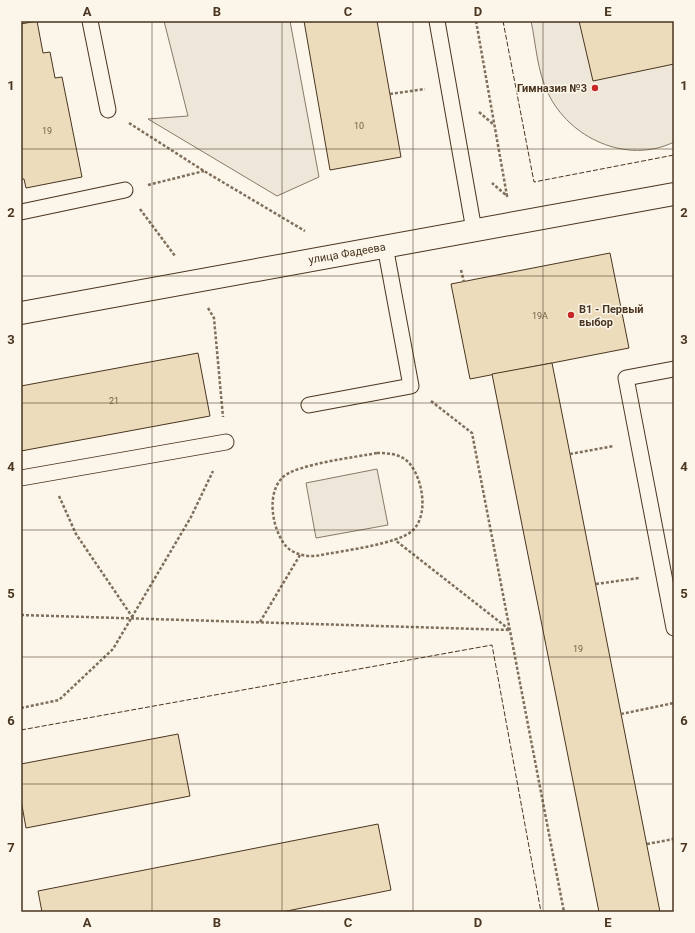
<svg xmlns="http://www.w3.org/2000/svg" width="695" height="933" viewBox="0 0 695 933" font-family="Roboto,sans-serif">
	<style>
		.green { fill: #ede6d9; stroke: #887966 }
		.building { fill: #ecdcbc; stroke: #4a3520 }
		.lines { fill: none; stroke-linecap: round; stroke-linejoin: round }
		.service-casing { stroke: #4a3520; stroke-width: 17 }
		.tertiary-casing { stroke: #4a3520; stroke-width: 24 }
		.path { stroke: #7f6f5c; stroke-width: 2.5; stroke-dasharray: 3 2; stroke-linecap: butt }
		.service { stroke: #fbf6e9; stroke-width: 15 }
		.tertiary { stroke: #fbf6e9; stroke-width: 22 }
		.fence { stroke: #4a3520; stroke-width: 1; stroke-dasharray: 5 2; stroke-linecap: butt }
		.grid { fill: none; stroke: #4a3520; stroke-width: 1; stroke-opacity: 0.55 }
		.poi-dot { fill: #c62828; stroke: #fbf6e9; stroke-width: 1.5 }
		.labels { text-anchor: middle; stroke-width: 3; stroke-linejoin: round; paint-order: stroke }
		.number-label { font-size: 9px; fill: #725f47 }
		.poi-label { font-size: 11px; font-weight: bold; fill: #4a3520; stroke: #fbf6e9; text-anchor: end }
		.street-label { font-size: 11px; fill: #4a3520; stroke: #fbf6e9 }
		.neatline { fill: none; stroke: #4a3520; stroke-width: 1.5 }
		.grid-label { font-size: 13px; text-anchor: middle; font-weight: bold; fill: #4a3520 }
	</style>
	<rect width="100%" height="100%" fill="#fbf6e9"/>
	<g class="green">
		<path d="M 164,21 L 290,21 L 319,177 L 277,196 L 148,119 L 188,116 Z"/>
		<path d="M 531,21 L 674,21 L 674,142 C 627,165 569,138 548,93 C 537,71 536,44 531,21 Z"/>
		<path d="M 377,469 L 388,525 L 316,538 L 306,483 Z"/>
	</g>
	<g class="building">
		<path d="M 37,21 L 43,53 L 50,52 L 55,78 L 62,77 L 82,177 L 26,188 L 24,179 L 21,179 L 21,24 Z"/>
		<path d="M 304,21 L 377,21 L 401,157 L 330,170 Z"/>
		<path d="M 579,21 L 674,21 L 674,64 L 593,81 Z"/>
		<path d="M 610,253 L 629,348 L 470,379 L 451,284 Z"/>
		<path d="M 198,353 L 210,416 L 21,451 L 21,386 Z"/>
		<path d="M 552,363 L 570,454 L 660,912 L 599,912 L 492,374 Z"/>
		<path d="M 178,734 L 190,796 L 26,828 L 21,800 L 21,764 Z"/>
		<path d="M 378,824 L 391,890 L 282,912 L 42,912 L 38,891 Z"/>
	</g>
	<g class="lines">
		<defs>
			<g id="service">
				<path d="M 90,21 L 108,110"/>
				<path d="M 437,21 L 474,230"/>
				<path d="M 21,212 L 125,190"/>
				<path d="M 674,369 L 626,378 L 674,628"/>
				<path d="M 309,405 L 411,386 L 385,246"/>
				<path d="M 21,478 L 226,442"/>
			</g>
			<path id="tertiary" d="M 21,313 L 674,194"/>
		</defs>
		<use href="#service" class="service-casing"/>
		<use href="#tertiary" class="tertiary-casing"/>
		<g class="path">
			<path d="M 476,21 L 507,196 L 492,183"/>
			<path d="M 390,94 L 425,89"/>
			<path d="M 479,112 L 493,124"/>
			<path d="M 129,123 L 204,171 L 305,231"/>
			<path d="M 148,185 L 204,171"/>
			<path d="M 140,209 L 175,256"/>
			<path d="M 461,270 L 464,282"/>
			<path d="M 208,308 L 214,318 L 223,417"/>
			<path d="M 431,401 L 472,433 L 564,912"/>
			<path d="M 377,453 C 389,453 402,454 410,464 C 423,480 429,516 412,531 C 398,544 341,551 321,555 C 309,558 293,555 285,545 C 272,528 266,493 283,477 C 297,464 357,457 377,453 Z"/>
			<path d="M 570,454 L 614,446"/>
			<path d="M 59,496 L 76,534 L 133,618"/>
			<path d="M 596,584 L 639,578"/>
			<path d="M 21,615 L 510,630 L 395,540"/>
			<path d="M 260,622 L 300,555"/>
			<path d="M 21,708 L 59,700 L 113,649 L 191,517 L 213,471"/>
			<path d="M 621,714 L 674,703"/>
			<path d="M 647,844 L 674,839"/>
		</g>
		<use href="#service" class="service"/>
		<use href="#tertiary" class="tertiary"/>
		<g class="fence">
			<path d="M 503,21 L 534,182 L 674,155"/>
			<path d="M 21,730 L 492,645 L 541,912"/>
		</g>
	</g>
	<path class="grid" d="M 152,21 L 152,912M 282,21 L 282,912M 413,21 L 413,912M 543,21 L 543,912M 21,149 L 674,149M 21,276 L 674,276M 21,403 L 674,403M 21,530 L 674,530M 21,657 L 674,657M 21,784 L 674,784"/>
	<g class="poi-dot">
		<circle cx="595" cy="88" r="4"/>
		<circle cx="571" cy="315" r="4"/>
	</g>
	<g class="labels">
		<g class="number-label">
			<text x="359" y="129">10</text>
			<text x="47" y="134">19</text>
			<text x="540" y="319">19А</text>
			<text x="114" y="404">21</text>
			<text x="578" y="652">19</text>
		</g>
		<g class="poi-label">
			<text x="587" y="92">Гимназия №3</text>
			<text x="579" y="313" text-anchor="start">В1 - Первый<tspan x="579" dy="13">выбор</tspan></text>
		</g>
		<g class="street-label">
			<text transform="translate(347 253) rotate(-10)" y="4">улица Фадеева</text>
		</g>
	</g>
	<rect width="695" height="933" fill="none" stroke="#fbf6e9" stroke-width="44"/>
	<rect x="22" y="22" width="651" height="889" class="neatline"/>
	<g class="grid-label">
		<text x="87" y="16">A</text>
		<text x="217" y="16">B</text>
		<text x="348" y="16">C</text>
		<text x="478" y="16">D</text>
		<text x="608" y="16">E</text>
		<text x="11" y="90">1</text>
		<text x="684" y="90">1</text>
		<text x="11" y="217">2</text>
		<text x="684" y="217">2</text>
		<text x="11" y="344">3</text>
		<text x="684" y="344">3</text>
		<text x="11" y="471">4</text>
		<text x="684" y="471">4</text>
		<text x="11" y="598">5</text>
		<text x="684" y="598">5</text>
		<text x="11" y="725">6</text>
		<text x="684" y="725">6</text>
		<text x="11" y="852">7</text>
		<text x="684" y="852">7</text>
		<text x="87" y="927">A</text>
		<text x="217" y="927">B</text>
		<text x="348" y="927">C</text>
		<text x="478" y="927">D</text>
		<text x="608" y="927">E</text>
	</g>
</svg>
